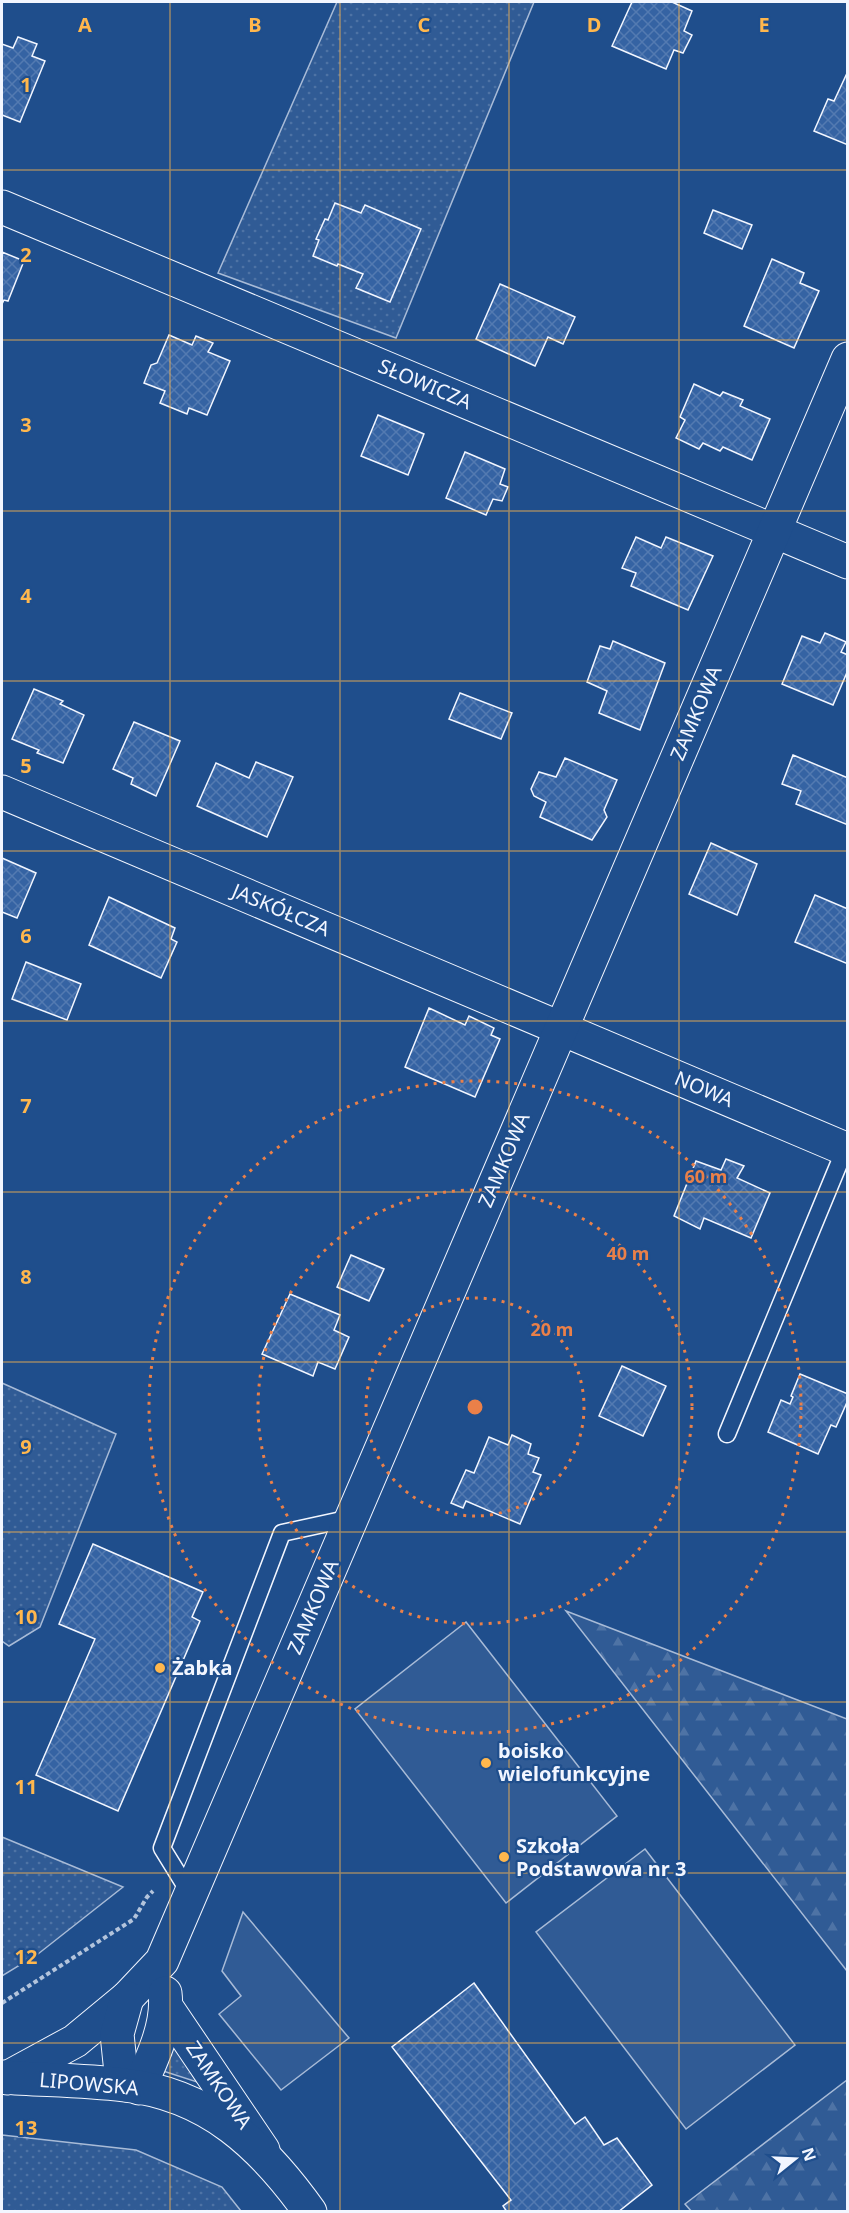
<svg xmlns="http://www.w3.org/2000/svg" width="849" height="2213" viewBox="0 0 849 2213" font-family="'Noto Sans',sans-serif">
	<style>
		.grass { fill: url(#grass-dots); stroke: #a8bbd7; stroke-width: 1.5 }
		.forest { fill: url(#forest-firs); stroke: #a8bbd7; stroke-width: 1.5 }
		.built { fill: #305b95; stroke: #a8bbd7; stroke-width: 1.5 }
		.building { fill: url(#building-cross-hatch); stroke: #f2f6ff; stroke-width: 1.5 }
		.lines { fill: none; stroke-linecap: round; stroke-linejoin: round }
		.lane-casing { stroke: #f2f6ff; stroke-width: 19 }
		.street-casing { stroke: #f2f6ff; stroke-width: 35 }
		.secondary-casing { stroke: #f2f6ff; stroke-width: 35 }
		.path { stroke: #b3c4dc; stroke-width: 4; stroke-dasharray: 4.5 3; stroke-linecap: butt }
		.lane { stroke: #1f4e8c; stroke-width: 16 }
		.street { stroke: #1f4e8c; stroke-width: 33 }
		.secondary { stroke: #1f4e8c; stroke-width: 33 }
		.grid { fill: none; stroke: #ffb74d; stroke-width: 1.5; stroke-opacity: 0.55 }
		.ring { fill: none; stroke: #ea8049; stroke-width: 3; stroke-dasharray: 3 6 }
		.poi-dot { fill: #ffb74d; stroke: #1f4e8c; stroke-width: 2 }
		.labels { text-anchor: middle; stroke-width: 4.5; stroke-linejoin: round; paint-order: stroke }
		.street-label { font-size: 20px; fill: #f2f6ff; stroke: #1f4e8c }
		.poi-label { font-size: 20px; font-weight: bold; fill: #f2f6ff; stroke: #1f4e8c; text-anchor: start }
		.grid-label { font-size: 20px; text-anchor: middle; font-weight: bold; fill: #ffb74d; stroke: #1f4e8c; stroke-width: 4.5; stroke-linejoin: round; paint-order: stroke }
		.centre { fill: #ea8049; stroke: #1f4e8c; stroke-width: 3 }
		.ring-label { font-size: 18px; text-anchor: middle; font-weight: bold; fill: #ea8049; stroke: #1f4e8c; stroke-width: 4.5; stroke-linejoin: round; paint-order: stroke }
	</style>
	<defs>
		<pattern id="grass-dots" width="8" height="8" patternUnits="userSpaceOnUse" patternTransform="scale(1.5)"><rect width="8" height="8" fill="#305b95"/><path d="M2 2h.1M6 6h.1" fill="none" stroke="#4e73a5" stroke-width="1.8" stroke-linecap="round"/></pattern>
		<pattern id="forest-firs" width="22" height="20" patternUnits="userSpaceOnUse" patternTransform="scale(1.5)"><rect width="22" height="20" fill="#305b95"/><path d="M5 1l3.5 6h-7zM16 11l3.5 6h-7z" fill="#4e73a5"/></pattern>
		<pattern id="building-cross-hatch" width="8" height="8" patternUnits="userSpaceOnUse" patternTransform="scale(1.5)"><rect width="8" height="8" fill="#3563a3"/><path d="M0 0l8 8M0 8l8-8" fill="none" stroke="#537ab1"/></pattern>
	</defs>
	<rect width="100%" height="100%" fill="#1f4e8c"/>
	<g class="grass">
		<path d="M 337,2 L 534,2 L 396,338 L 218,273 Z"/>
		<path d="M 2,1383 L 116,1434 L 40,1627 L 9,1646 L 2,1641 Z"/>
		<path d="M 2,1837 L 123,1887 L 38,1954 L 2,1976 Z"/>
		<path d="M 172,2043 L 197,2082 L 163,2071 Z"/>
		<path d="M 2,2135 L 136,2150 L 222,2187 L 241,2211 L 2,2211 Z"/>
	</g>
	<g class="forest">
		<path d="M 566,1611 L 847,1719 L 847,1971 Z"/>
		<path d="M 847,2080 L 847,2211 L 692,2212 L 685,2204 Z"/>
	</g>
	<g class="built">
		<path d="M 466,1622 L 617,1816 L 506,1903 L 355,1709 Z"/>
		<path d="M 645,1849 L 795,2045 L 686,2129 L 536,1932 Z"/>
		<path d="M 243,1912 L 349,2038 L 281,2090 L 219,2014 L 241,1996 L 222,1971 Z"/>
	</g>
	<g class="building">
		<path d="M 632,2 L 672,2 L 692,11 L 684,31 L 692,35 L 683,53 L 674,50 L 666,69 L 612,46 Z"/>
		<path d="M 18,37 L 37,44 L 32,56 L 45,61 L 20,122 L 2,115 L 2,44 L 13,48 Z"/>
		<path d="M 848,71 L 848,145 L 814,131 L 828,99 L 834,101 Z"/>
		<path d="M 335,203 L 361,213 L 365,205 L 421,229 L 390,302 L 356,288 L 363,274 L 338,264 L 337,266 L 313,256 L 319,240 L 316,239 L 325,219 L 328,220 Z"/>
		<path d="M 713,210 L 752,225 L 742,249 L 704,233 Z"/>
		<path d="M 2,252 L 24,261 L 8,301 L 4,300 L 2,304 Z"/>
		<path d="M 772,259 L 804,273 L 800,283 L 819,291 L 794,348 L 744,326 Z"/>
		<path d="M 500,284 L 575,317 L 563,344 L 548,337 L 535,366 L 476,339 Z"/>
		<path d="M 169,335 L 192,345 L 196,336 L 213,343 L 208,352 L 230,361 L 207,415 L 189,408 L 187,414 L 160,403 L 165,391 L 144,383 L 151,365 L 157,363 Z"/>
		<path d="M 694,384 L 720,396 L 723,392 L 743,400 L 740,406 L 770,419 L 752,460 L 723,447 L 720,451 L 703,443 L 699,449 L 676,438 L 685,420 L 680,417 Z"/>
		<path d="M 378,415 L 424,434 L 408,475 L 361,456 Z"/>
		<path d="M 465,452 L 505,469 L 500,484 L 508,487 L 502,501 L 493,499 L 486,515 L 446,498 Z"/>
		<path d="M 636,537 L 661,548 L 666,537 L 713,556 L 688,610 L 631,586 L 636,573 L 622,568 Z"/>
		<path d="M 825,633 L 846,642 L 841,652 L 848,655 L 848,670 L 833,705 L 782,684 L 802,636 L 820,643 Z"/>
		<path d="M 613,641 L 665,663 L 640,730 L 599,713 L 607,691 L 587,682 L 600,646 L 610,649 Z"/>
		<path d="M 34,689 L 63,701 L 60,704 L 84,715 L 63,763 L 37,753 L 39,750 L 12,739 Z"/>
		<path d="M 460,693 L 512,713 L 501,739 L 449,719 Z"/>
		<path d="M 134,722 L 180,741 L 156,796 L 131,784 L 133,778 L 113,769 Z"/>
		<path d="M 793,755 L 848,778 L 848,825 L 796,804 L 801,791 L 782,784 Z"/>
		<path d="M 565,758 L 617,780 L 604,810 L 607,817 L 592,840 L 540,817 L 546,802 L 534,796 L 531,789 L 539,772 L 556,777 Z"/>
		<path d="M 256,762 L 293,777 L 267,837 L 197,806 L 216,763 L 249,778 Z"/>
		<path d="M 711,843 L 757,864 L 737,915 L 689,894 Z"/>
		<path d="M 2,858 L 36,873 L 17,918 L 2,912 Z"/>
		<path d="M 815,895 L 848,909 L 848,964 L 795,942 Z"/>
		<path d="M 109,897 L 175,928 L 171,939 L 177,942 L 161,978 L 89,945 Z"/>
		<path d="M 26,962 L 81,984 L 67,1020 L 12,999 Z"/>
		<path d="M 429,1008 L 465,1025 L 469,1016 L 494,1028 L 491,1035 L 500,1039 L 475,1097 L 405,1067 Z"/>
		<path d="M 726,1159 L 744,1166 L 737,1178 L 770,1193 L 751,1238 L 704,1218 L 700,1229 L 674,1216 L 696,1161 L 721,1170 Z"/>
		<path d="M 351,1255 L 384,1269 L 369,1301 L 337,1287 Z"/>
		<path d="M 290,1294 L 340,1315 L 334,1330 L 349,1337 L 335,1369 L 318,1362 L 313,1376 L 262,1354 Z"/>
		<path d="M 622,1366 L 666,1386 L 643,1436 L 599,1416 Z"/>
		<path d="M 800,1374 L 848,1394 L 848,1400 L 836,1427 L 831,1425 L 818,1454 L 768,1432 L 781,1400 L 790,1404 L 793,1397 L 791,1396 Z"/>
		<path d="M 512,1435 L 531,1444 L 528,1454 L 539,1458 L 533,1472 L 541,1475 L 520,1524 L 466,1501 L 463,1508 L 451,1503 L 466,1470 L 474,1473 L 489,1437 L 508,1445 Z"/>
		<path d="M 93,1544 L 203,1592 L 192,1617 L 200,1621 L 118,1811 L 36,1775 L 95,1639 L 59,1624 Z"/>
		<path d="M 474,1983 L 575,2124 L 585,2117 L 604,2145 L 617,2138 L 652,2185 L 618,2212 L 507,2212 L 503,2206 L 511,2200 L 392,2047 Z"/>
	</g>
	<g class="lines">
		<defs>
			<g id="lane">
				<path d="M 727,1434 L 845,1149"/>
				<path d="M 191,1895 L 162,1848 L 282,1533 L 351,1518"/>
			</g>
			<g id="street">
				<path d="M 2,207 L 848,562"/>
				<path d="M 2,792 L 848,1150"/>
				<path d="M 167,2008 L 263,2150"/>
				<path d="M 7,2078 L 75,2041 L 127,1998 L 162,1961 L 848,359"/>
				<path d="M 127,2085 L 120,2063 L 117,2034 L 127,1998"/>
				<path d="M 139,2088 C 152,2059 169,2024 165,1993"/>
			</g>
			<path id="secondary" d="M 2,2077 C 42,2080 84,2080 124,2085 C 209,2094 263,2146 310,2212"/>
		</defs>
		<use href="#lane" class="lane-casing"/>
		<use href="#street" class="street-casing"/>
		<use href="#secondary" class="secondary-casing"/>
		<path class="path" d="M 2,2003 L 134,1919 L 147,1897 L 153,1891"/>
		<use href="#lane" class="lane"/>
		<use href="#street" class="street"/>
		<use href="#secondary" class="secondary"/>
	</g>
	<path class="grid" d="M 170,2 L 170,2212M 340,2 L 340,2212M 509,2 L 509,2212M 679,2 L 679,2212M 2,170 L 848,170M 2,340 L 848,340M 2,511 L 848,511M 2,681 L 848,681M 2,851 L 848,851M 2,1021 L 848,1021M 2,1192 L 848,1192M 2,1362 L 848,1362M 2,1532 L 848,1532M 2,1702 L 848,1702M 2,1873 L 848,1873M 2,2043 L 848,2043"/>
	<g class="ring">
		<circle cx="475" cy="1407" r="109"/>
		<circle cx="475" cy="1407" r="217"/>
		<circle cx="475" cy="1407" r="326"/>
	</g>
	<g class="poi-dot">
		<circle cx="160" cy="1668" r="6"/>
		<circle cx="486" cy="1763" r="6"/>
		<circle cx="504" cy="1857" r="6"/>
	</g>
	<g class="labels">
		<g class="street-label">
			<text transform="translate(425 384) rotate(23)" y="7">SŁOWICZA</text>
			<text transform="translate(696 713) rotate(-67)" y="7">ZAMKOWA</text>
			<text transform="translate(281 910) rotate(23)" y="7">JASKÓŁCZA</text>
			<text transform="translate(704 1089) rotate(23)" y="7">NOWA</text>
			<text transform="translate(504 1160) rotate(-67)" y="7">ZAMKOWA</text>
			<text transform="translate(313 1607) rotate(-67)" y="7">ZAMKOWA</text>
			<text transform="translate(89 2084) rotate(5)" y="7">LIPOWSKA</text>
			<text transform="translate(219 2085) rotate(56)" y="7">ZAMKOWA</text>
		</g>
		<g class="poi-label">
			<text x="172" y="1675">Żabka</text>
			<text x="498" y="1758">boisko<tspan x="498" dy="23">wielofunkcyjne</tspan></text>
			<text x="516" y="1853">Szkoła<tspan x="516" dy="23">Podstawowa nr 3</tspan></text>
		</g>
	</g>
	<g class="grid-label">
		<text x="85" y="32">A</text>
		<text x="255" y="32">B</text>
		<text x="424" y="32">C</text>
		<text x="594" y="32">D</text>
		<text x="764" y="32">E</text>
		<text x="26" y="92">1</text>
		<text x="26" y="262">2</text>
		<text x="26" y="432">3</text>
		<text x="26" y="603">4</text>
		<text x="26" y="773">5</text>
		<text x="26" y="943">6</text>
		<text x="26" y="1113">7</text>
		<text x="26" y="1284">8</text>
		<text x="26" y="1454">9</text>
		<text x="26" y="1624">10</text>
		<text x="26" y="1794">11</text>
		<text x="26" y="1964">12</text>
		<text x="26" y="2135">13</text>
	</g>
	<circle cx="475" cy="1407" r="9" class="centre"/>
	<g class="ring-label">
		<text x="706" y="1183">60 m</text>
		<text x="628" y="1260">40 m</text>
		<text x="552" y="1336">20 m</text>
	</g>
	<rect width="849" height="2213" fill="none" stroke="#f2f6ff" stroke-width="6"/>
	<g transform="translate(795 2159) rotate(72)" stroke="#1f4e8c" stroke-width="4.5" paint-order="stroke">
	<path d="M0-4.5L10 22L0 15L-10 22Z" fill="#f2f6ff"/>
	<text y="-9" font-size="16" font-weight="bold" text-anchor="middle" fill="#f2f6ff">N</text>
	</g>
</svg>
